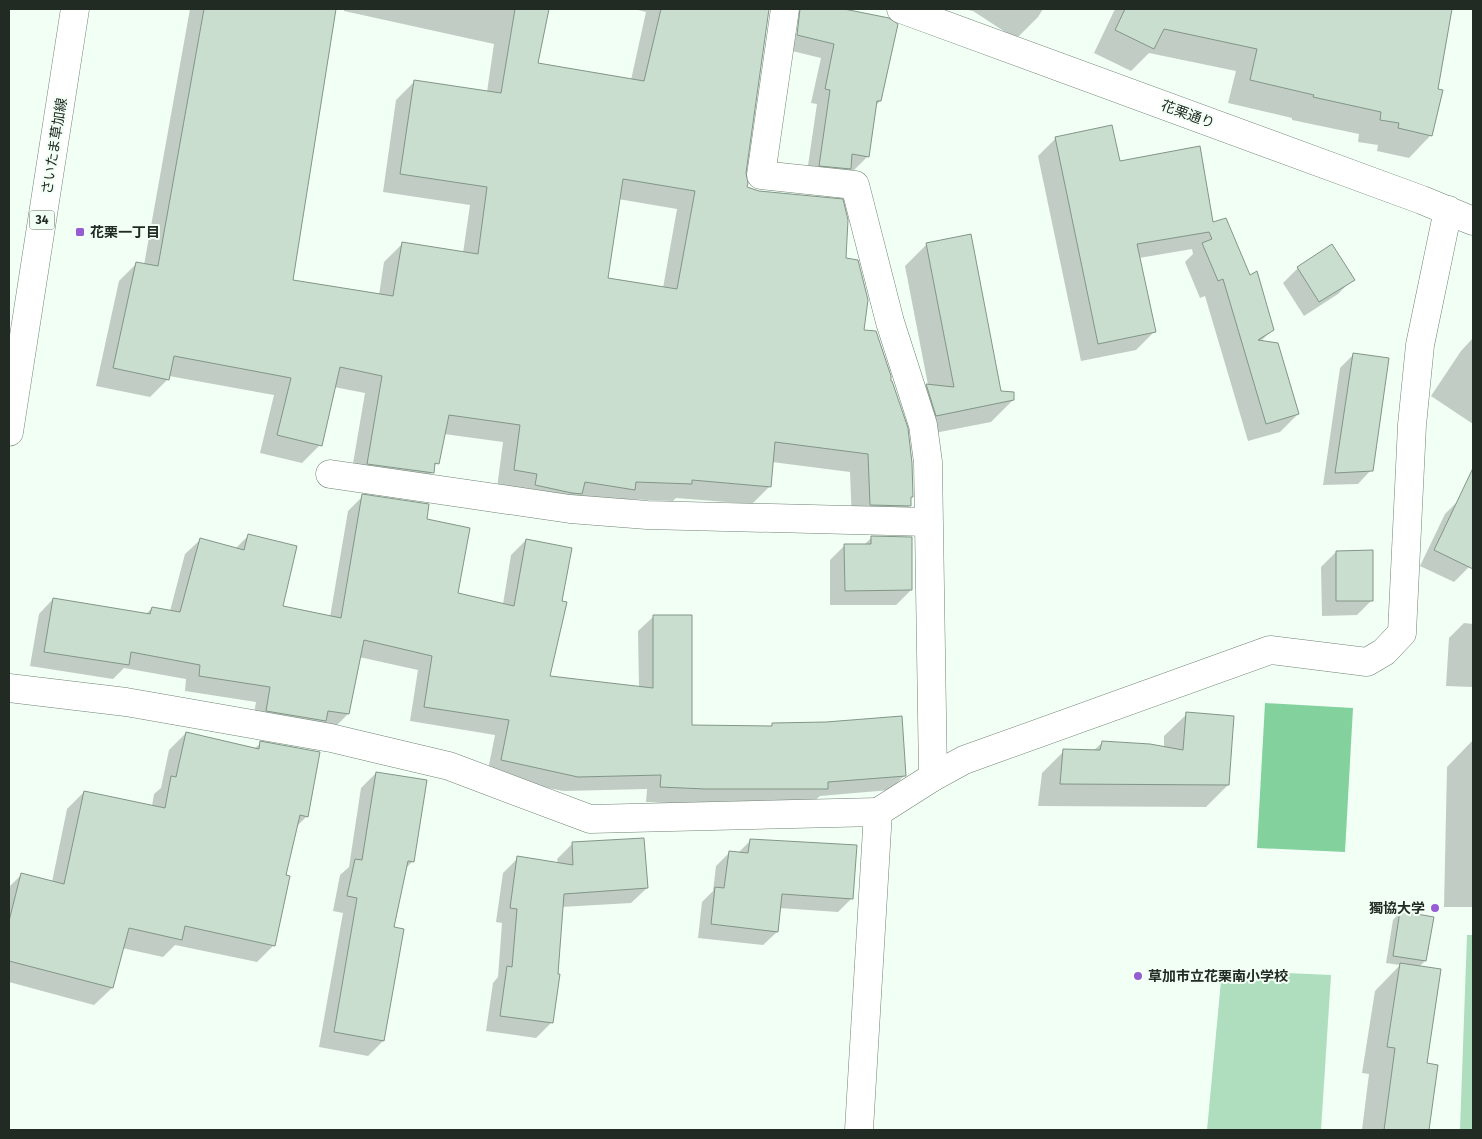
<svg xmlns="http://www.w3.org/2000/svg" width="1482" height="1139" viewBox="0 0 1482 1139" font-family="'Fira Sans','Noto Sans JP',sans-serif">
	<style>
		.green { fill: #aedebd }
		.water { fill: #83d19d }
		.shadow { fill: #0003; fill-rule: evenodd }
		.building { fill: #c9dece; stroke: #829687; fill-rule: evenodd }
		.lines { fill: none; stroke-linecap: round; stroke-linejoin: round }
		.minor-casing { stroke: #708375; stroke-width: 29 }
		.major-casing { stroke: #708375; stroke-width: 29 }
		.minor { stroke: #fff; stroke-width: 28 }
		.major { stroke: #fff; stroke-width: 28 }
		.poi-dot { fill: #965cd3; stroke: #f2fff5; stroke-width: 2 }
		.labels { text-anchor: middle; stroke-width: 4; stroke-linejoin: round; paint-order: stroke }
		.shield { fill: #f2fff5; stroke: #606a63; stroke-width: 1 }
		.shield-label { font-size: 12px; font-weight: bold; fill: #222a24 }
		.street-label { font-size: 14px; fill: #222a24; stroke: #f2fff5 }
		.poi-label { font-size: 14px; font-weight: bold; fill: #222a24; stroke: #f2fff5; text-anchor: start }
	</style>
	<rect width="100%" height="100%" fill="#f2fff5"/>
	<g class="green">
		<path d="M 1467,935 L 1473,935 L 1473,1130 L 1460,1130 Z"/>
		<path d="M 1222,970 L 1331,975 L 1321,1130 L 1207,1130 Z"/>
	</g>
	<path class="water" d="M 1265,703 L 1353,708 L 1345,852 L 1257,848 Z"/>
	<g class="shadow">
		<path d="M 190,9 L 335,9 L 292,281 L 379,295 L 384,262 L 402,244 L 463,253 L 470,205 L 383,192 L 396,100 L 414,82 L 487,92 L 494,44 L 344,11 L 344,9 L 548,9 L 536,64 L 631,80 L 646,12 L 634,9 L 769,9 L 744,173 L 745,187 L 844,259 L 863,332 L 910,498 L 910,505 L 892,523 L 852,522 L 850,472 L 772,462 L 770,486 L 752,504 L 676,498 L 673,501 L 624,499 L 616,507 L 497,488 L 503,442 L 444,434 L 437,463 L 433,468 L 432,473 L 414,491 L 350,481 L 365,393 L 334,387 L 320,445 L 302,463 L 260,453 L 274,395 L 169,376 L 168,379 L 150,397 L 96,386 L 119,281 L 137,263 L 144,265 ZM 618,199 L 677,209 L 663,288 L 606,279 Z"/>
		<path d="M 809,9 L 841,9 L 888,19 L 880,101 L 875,106 L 868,156 L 854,170 L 848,170 L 835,182 L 806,179 L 817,104 L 811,103 L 821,58 L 792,51 L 801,17 Z"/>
		<path d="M 963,9 L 1043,9 L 1038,17 L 1016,39 L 973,11 Z"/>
		<path d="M 1115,9 L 1450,9 L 1437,90 L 1431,135 L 1409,158 L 1377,151 L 1378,145 L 1358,142 L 1359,134 L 1292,120 L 1292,118 L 1228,103 L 1236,71 L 1149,53 L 1131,71 L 1094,53 Z"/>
		<path d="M 1056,138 L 1119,162 L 1212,224 L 1273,329 L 1260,342 L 1298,414 L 1280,432 L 1248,441 L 1205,296 L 1200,298 L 1185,262 L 1193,254 L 1192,249 L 1139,258 L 1154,332 L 1136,350 L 1081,361 L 1038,156 Z"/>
		<path d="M 927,244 L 1000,392 L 1013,400 L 991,422 L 914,437 L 905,407 L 928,385 L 905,266 Z"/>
		<path d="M 1298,268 L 1353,279 L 1338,294 L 1304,316 L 1283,283 Z"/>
		<path d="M 1473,338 L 1473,424 L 1431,396 L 1461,351 Z"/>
		<path d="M 1353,355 L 1371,470 L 1358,484 L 1323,485 L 1340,368 Z"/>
		<path d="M 363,496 L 425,520 L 456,593 L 503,604 L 511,555 L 526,540 L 549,678 L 639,688 L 638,631 L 653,617 L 691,726 L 770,727 L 773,724 L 905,775 L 890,790 L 820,796 L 812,803 L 689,804 L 646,802 L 647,789 L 563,791 L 487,775 L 495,735 L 410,721 L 418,670 L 359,657 L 348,714 L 333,729 L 252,725 L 256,702 L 185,691 L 186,679 L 124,668 L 113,679 L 30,666 L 39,614 L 53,599 L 145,615 L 152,608 L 170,611 L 185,554 L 200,540 L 235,549 L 248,536 L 282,606 L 330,617 L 348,511 Z"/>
		<path d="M 1460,499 L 1473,505 L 1473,558 L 1469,567 L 1454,582 L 1420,566 L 1445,514 Z"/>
		<path d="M 872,537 L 911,590 L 896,605 L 830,605 L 830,560 L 845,545 L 864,545 Z"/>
		<path d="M 1336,552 L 1372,600 L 1357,615 L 1322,616 L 1321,567 Z"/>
		<path d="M 1464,623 L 1473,624 L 1473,687 L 1446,686 L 1449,638 Z"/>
		<path d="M 1187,714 L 1228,785 L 1206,807 L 1038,806 L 1042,773 L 1064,751 L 1093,751 L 1103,742 L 1164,748 L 1164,736 Z"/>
		<path d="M 186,733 L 254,749 L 261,743 L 307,816 L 296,827 L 285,876 L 274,945 L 257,962 L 175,945 L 163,957 L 122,948 L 112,988 L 94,1005 L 9,982 L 9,887 L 22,874 L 52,882 L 67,809 L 84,792 L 152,806 L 154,794 L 161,788 L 169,750 Z"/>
		<path d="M 1473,740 L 1473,907 L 1444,907 L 1447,767 Z"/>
		<path d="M 376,773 L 413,861 L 405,869 L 392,928 L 383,1041 L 368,1056 L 319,1047 L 343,913 L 333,911 L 340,875 L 349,867 L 361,788 Z"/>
		<path d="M 751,840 L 852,898 L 838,912 L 779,908 L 777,932 L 763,945 L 698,938 L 702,902 L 713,891 L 716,866 L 730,852 L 738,853 Z"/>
		<path d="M 572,844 L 647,888 L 631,903 L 561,907 L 556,975 L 558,975 L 551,1023 L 536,1038 L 486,1031 L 493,983 L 498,977 L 502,923 L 496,922 L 503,873 L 518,858 L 558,864 L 557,859 Z"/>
		<path d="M 1400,912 L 1432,918 L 1425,961 L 1419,967 L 1426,1064 L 1436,1066 L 1428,1130 L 1362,1130 L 1369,1074 L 1362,1073 L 1375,991 L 1400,965 L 1386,963 L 1393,920 Z"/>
	</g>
	<g class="building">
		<path d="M 204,9 L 336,9 L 293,280 L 393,296 L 402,242 L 478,254 L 487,187 L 400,174 L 414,80 L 501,93 L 515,9 L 549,9 L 538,63 L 644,81 L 661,9 L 769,9 L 746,173 L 748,183 L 747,187 L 759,191 L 843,199 L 848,220 L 846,258 L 858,260 L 868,300 L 864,330 L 876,331 L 891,376 L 891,381 L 892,381 L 908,428 L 912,463 L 913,497 L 911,497 L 911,506 L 870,505 L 868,454 L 775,442 L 771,487 L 692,480 L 692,484 L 636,482 L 635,490 L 585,482 L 582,494 L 572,493 L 535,485 L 537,474 L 514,470 L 520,425 L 449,415 L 439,464 L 435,463 L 434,473 L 367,464 L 382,376 L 340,367 L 322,446 L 277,435 L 291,378 L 174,356 L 169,380 L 113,368 L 136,262 L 158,266 ZM 623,179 L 695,191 L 677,289 L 608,278 Z"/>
		<path d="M 800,9 L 844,9 L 889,18 L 898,24 L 881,101 L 877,101 L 869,157 L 852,154 L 851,169 L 819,166 L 830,90 L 825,89 L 834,44 L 797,35 Z"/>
		<path d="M 1125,9 L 1452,9 L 1438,89 L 1443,90 L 1432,136 L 1398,128 L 1399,123 L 1380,120 L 1381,112 L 1313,97 L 1314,95 L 1250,80 L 1257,49 L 1164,29 L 1154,49 L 1115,30 Z"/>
		<path d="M 1112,125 L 1120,161 L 1200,146 L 1213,222 L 1226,218 L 1250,275 L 1257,271 L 1274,330 L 1258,340 L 1278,343 L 1299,414 L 1266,424 L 1223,279 L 1218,281 L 1202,243 L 1212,239 L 1209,232 L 1137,244 L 1156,332 L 1098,344 L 1055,137 Z"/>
		<path d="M 971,234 L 1001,391 L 1014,392 L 1014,400 L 936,416 L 926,384 L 954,387 L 926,243 Z"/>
		<path d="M 1332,244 L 1355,280 L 1319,302 L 1297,267 Z"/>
		<path d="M 1353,353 L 1389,358 L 1373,471 L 1335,473 Z"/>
		<path d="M 1473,468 L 1473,569 L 1434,550 Z"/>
		<path d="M 362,494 L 429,504 L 427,519 L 470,528 L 458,593 L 514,606 L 526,539 L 572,548 L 562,601 L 567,602 L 550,676 L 653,688 L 653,615 L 692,615 L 692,725 L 772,726 L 772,723 L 826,722 L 902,716 L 906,776 L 828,782 L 828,789 L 705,789 L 660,787 L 661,775 L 578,777 L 501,760 L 509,720 L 424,707 L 432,656 L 364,640 L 349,714 L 328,711 L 326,721 L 266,711 L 270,687 L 199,676 L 200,665 L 131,652 L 129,665 L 44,652 L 53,598 L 150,614 L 152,607 L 180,612 L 200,538 L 244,550 L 248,534 L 297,546 L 283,606 L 341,618 Z"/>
		<path d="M 871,536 L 912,537 L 912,590 L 845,591 L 844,544 L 871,544 Z"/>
		<path d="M 1373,550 L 1373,601 L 1336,601 L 1336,551 Z"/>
		<path d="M 1186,712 L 1234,716 L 1229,785 L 1060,784 L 1063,749 L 1100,750 L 1102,741 L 1150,744 L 1183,750 Z"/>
		<path d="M 186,732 L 259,749 L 260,741 L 320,752 L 308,817 L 300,815 L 286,875 L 290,876 L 275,946 L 185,926 L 182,940 L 129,928 L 113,988 L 9,961 L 9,921 L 21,873 L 64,884 L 84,791 L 165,808 L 171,776 L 176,777 Z"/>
		<path d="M 376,772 L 427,780 L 414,862 L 408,861 L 394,927 L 404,929 L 384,1041 L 334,1032 L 357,898 L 347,896 L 355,859 L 362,860 Z"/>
		<path d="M 644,838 L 648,888 L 564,894 L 558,974 L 560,974 L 553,1023 L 500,1016 L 507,966 L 512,967 L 517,909 L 510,908 L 517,856 L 573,865 L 572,842 Z"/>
		<path d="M 750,839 L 857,845 L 853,899 L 782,894 L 778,932 L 711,924 L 715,887 L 724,888 L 729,851 L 748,853 Z"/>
		<path d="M 1400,911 L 1434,917 L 1426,961 L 1393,956 Z"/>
		<path d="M 1400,963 L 1441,969 L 1427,1063 L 1438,1065 L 1429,1130 L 1384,1130 L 1395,1048 L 1387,1047 Z"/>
	</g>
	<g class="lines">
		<defs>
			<g id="minor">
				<path d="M 785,9 L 761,175 L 855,185 L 890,322 L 923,425 L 928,462 L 933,777"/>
				<path d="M 901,9 L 1422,200 L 1473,221"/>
				<path d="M 330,474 L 570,509 L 647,515 L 928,522"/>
				<path d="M 9,688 L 126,702 L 331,738 L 449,766 L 590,819 L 878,812"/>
				<path d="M 859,1130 L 878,812 L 933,777 L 964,760 L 1270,650 L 1367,662 L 1384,652 L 1402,633 L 1412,425 L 1420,345 L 1448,210"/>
			</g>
			<path id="major" d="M 9,432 L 75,9"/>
		</defs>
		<use href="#minor" class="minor-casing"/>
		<use href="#major" class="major-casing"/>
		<use href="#minor" class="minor"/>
		<use href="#major" class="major"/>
	</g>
	<g class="poi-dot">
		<rect x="75" y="227" width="10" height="10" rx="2.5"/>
		<circle cx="1435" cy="908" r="5"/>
		<circle cx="1138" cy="976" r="5"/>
	</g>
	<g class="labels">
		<rect class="shield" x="29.5" y="210.5" width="25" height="19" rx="4"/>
		<g class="shield-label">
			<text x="42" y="224">34</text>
		</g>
		<g class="street-label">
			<text transform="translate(1188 114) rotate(20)" y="5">花栗通り</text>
			<text transform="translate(54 146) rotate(-81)" y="5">さいたま草加線</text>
		</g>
		<g class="poi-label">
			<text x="90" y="237">花栗一丁目</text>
			<text x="1425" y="913" text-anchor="end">獨協大学</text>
			<text x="1148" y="981">草加市立花栗南小学校</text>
		</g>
	</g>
	<rect width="1482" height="1139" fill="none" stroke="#222a24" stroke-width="20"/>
</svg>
